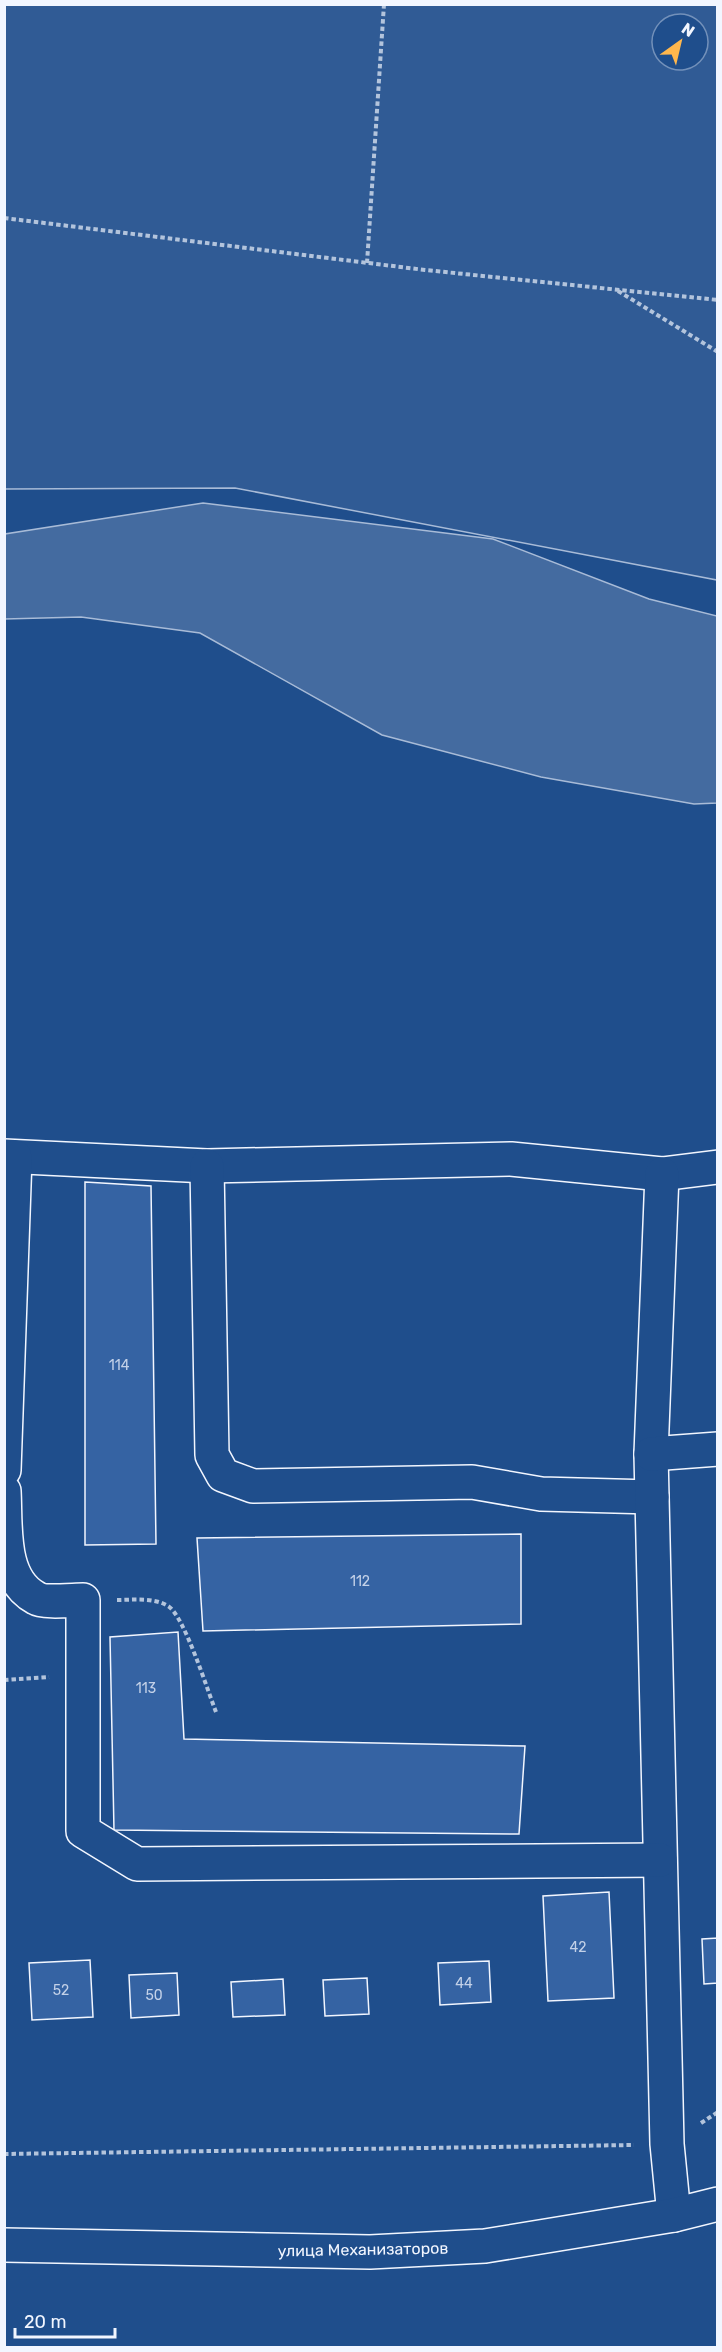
<svg xmlns="http://www.w3.org/2000/svg" width="722" height="2352" viewBox="0 0 722 2352" font-family="Rubik,sans-serif">
	<style>
		.built { fill: #305b95; stroke: #a8bbd7; stroke-width: 1.5; fill-rule: evenodd }
		.water { fill: #446ba0; stroke: #a8bbd7; stroke-width: 1.5 }
		.building { fill: #3563a3; stroke: #f2f6ff; stroke-width: 1.5 }
		.lines { fill: none; stroke-linecap: round; stroke-linejoin: round }
		.minor-casing { stroke: #f2f6ff; stroke-width: 36 }
		.path { stroke: #b3c4dc; stroke-width: 4; stroke-dasharray: 4.5 3; stroke-linecap: butt }
		.minor { stroke: #1f4e8c; stroke-width: 33 }
		.labels { text-anchor: middle; stroke-width: 4.5; stroke-linejoin: round; paint-order: stroke }
		.number-label { font-size: 14px; fill: #c3d1e8 }
		.street-label { font-size: 16px; fill: #f2f6ff; stroke: #1f4e8c }
	</style>
	<rect width="100%" height="100%" fill="#1f4e8c"/>
	<path class="built" d="M 4,5 L 717,5 L 717,580 L 235,488 L 5,489 ZM 662,24 L 698,24 L 698,60 L 662,60 Z"/>
	<path class="water" d="M 203,503 L 493,539 L 649,599 L 717,616 L 717,803 L 694,804 L 541,777 L 382,735 L 200,633 L 81,617 L 5,619 L 5,534 Z"/>
	<g class="building">
		<path d="M 85,1182 L 151,1186 L 156,1544 L 85,1545 Z"/>
		<path d="M 521,1534 L 521,1624 L 203,1631 L 197,1538 Z"/>
		<path d="M 178,1632 L 184,1739 L 525,1746 L 519,1834 L 114,1830 L 110,1637 Z"/>
		<path d="M 609,1892 L 614,1998 L 548,2001 L 543,1896 Z"/>
		<path d="M 718,1938 L 718,1983 L 704,1984 L 702,1939 Z"/>
		<path d="M 90,1960 L 93,2017 L 32,2020 L 29,1963 Z"/>
		<path d="M 489,1961 L 491,2002 L 440,2005 L 438,1963 Z"/>
		<path d="M 177,1973 L 179,2015 L 131,2018 L 129,1975 Z"/>
		<path d="M 367,1978 L 369,2014 L 325,2016 L 323,1980 Z"/>
		<path d="M 283,1979 L 285,2015 L 233,2017 L 231,1982 Z"/>
	</g>
	<g class="lines">
		<defs>
			<g id="minor">
				<path d="M 4,1156 L 207,1166 L 511,1159 L 662,1174 L 718,1167"/>
				<path d="M 207,1166 L 212,1455 L 223,1475 L 253,1486 L 472,1482 L 541,1494 L 652,1497"/>
				<path d="M 662,1174 L 651,1454 L 667,2144 L 674,2215"/>
				<path d="M 651,1454 L 718,1449"/>
				<path d="M 4,1470 L 15,1157"/>
				<path d="M 4,1491 C 6,1525 0,1579 36,1598 C 44,1603 72,1600 83,1600 L 83,1831 L 137,1864 L 660,1860"/>
				<path d="M 4,2245 L 370,2252 L 485,2246 L 674,2215 L 718,2204"/>
			</g>
		</defs>
		<use href="#minor" class="minor-casing"/>
		<g class="path">
			<path d="M 4,218 L 425,270 L 718,300"/>
			<path d="M 367,263 L 384,4"/>
			<path d="M 618,291 L 718,352"/>
			<path d="M 117,1600 C 133,1600 153,1597 168,1606 C 184,1615 208,1692 216,1712"/>
			<path d="M 4,1680 L 49,1677"/>
			<path d="M 701,2123 L 718,2112"/>
			<path d="M 4,2154 L 634,2145"/>
		</g>
		<use href="#minor" class="minor"/>
	</g>
	<g class="labels">
		<g class="number-label">
			<text x="119" y="1370">114</text>
			<text x="360" y="1586">112</text>
			<text x="146" y="1693">113</text>
			<text x="578" y="1952">42</text>
			<text x="464" y="1988">44</text>
			<text x="61" y="1995">52</text>
			<text x="154" y="2000">50</text>
		</g>
		<g class="street-label">
			<text transform="translate(363 2249) rotate(-1)" y="6">улица Механизаторов</text>
		</g>
	</g>
	<rect width="722" height="2352" fill="none" stroke="#f2f6ff" stroke-width="12"/>
	<g transform="translate(680 42) rotate(34)"><circle r="28" fill="#1f4e8c" stroke="#7391ba" stroke-width="1.5"/>
	<path d="M0-4.5L10 22L0 15L-10 22Z" fill="#ffb74d"/>
	<text y="-9" font-size="16" font-weight="bold" text-anchor="middle" fill="#f2f6ff">N</text>
	</g>
	<path d="M15 2328v9h100v-9" fill="none" stroke="#f2f6ff" stroke-width="3"/>
	<text x="24" y="2328" font-size="18" fill="#f2f6ff" stroke="#1f4e8c" stroke-width="4.5" paint-order="stroke">20 m</text>
</svg>
